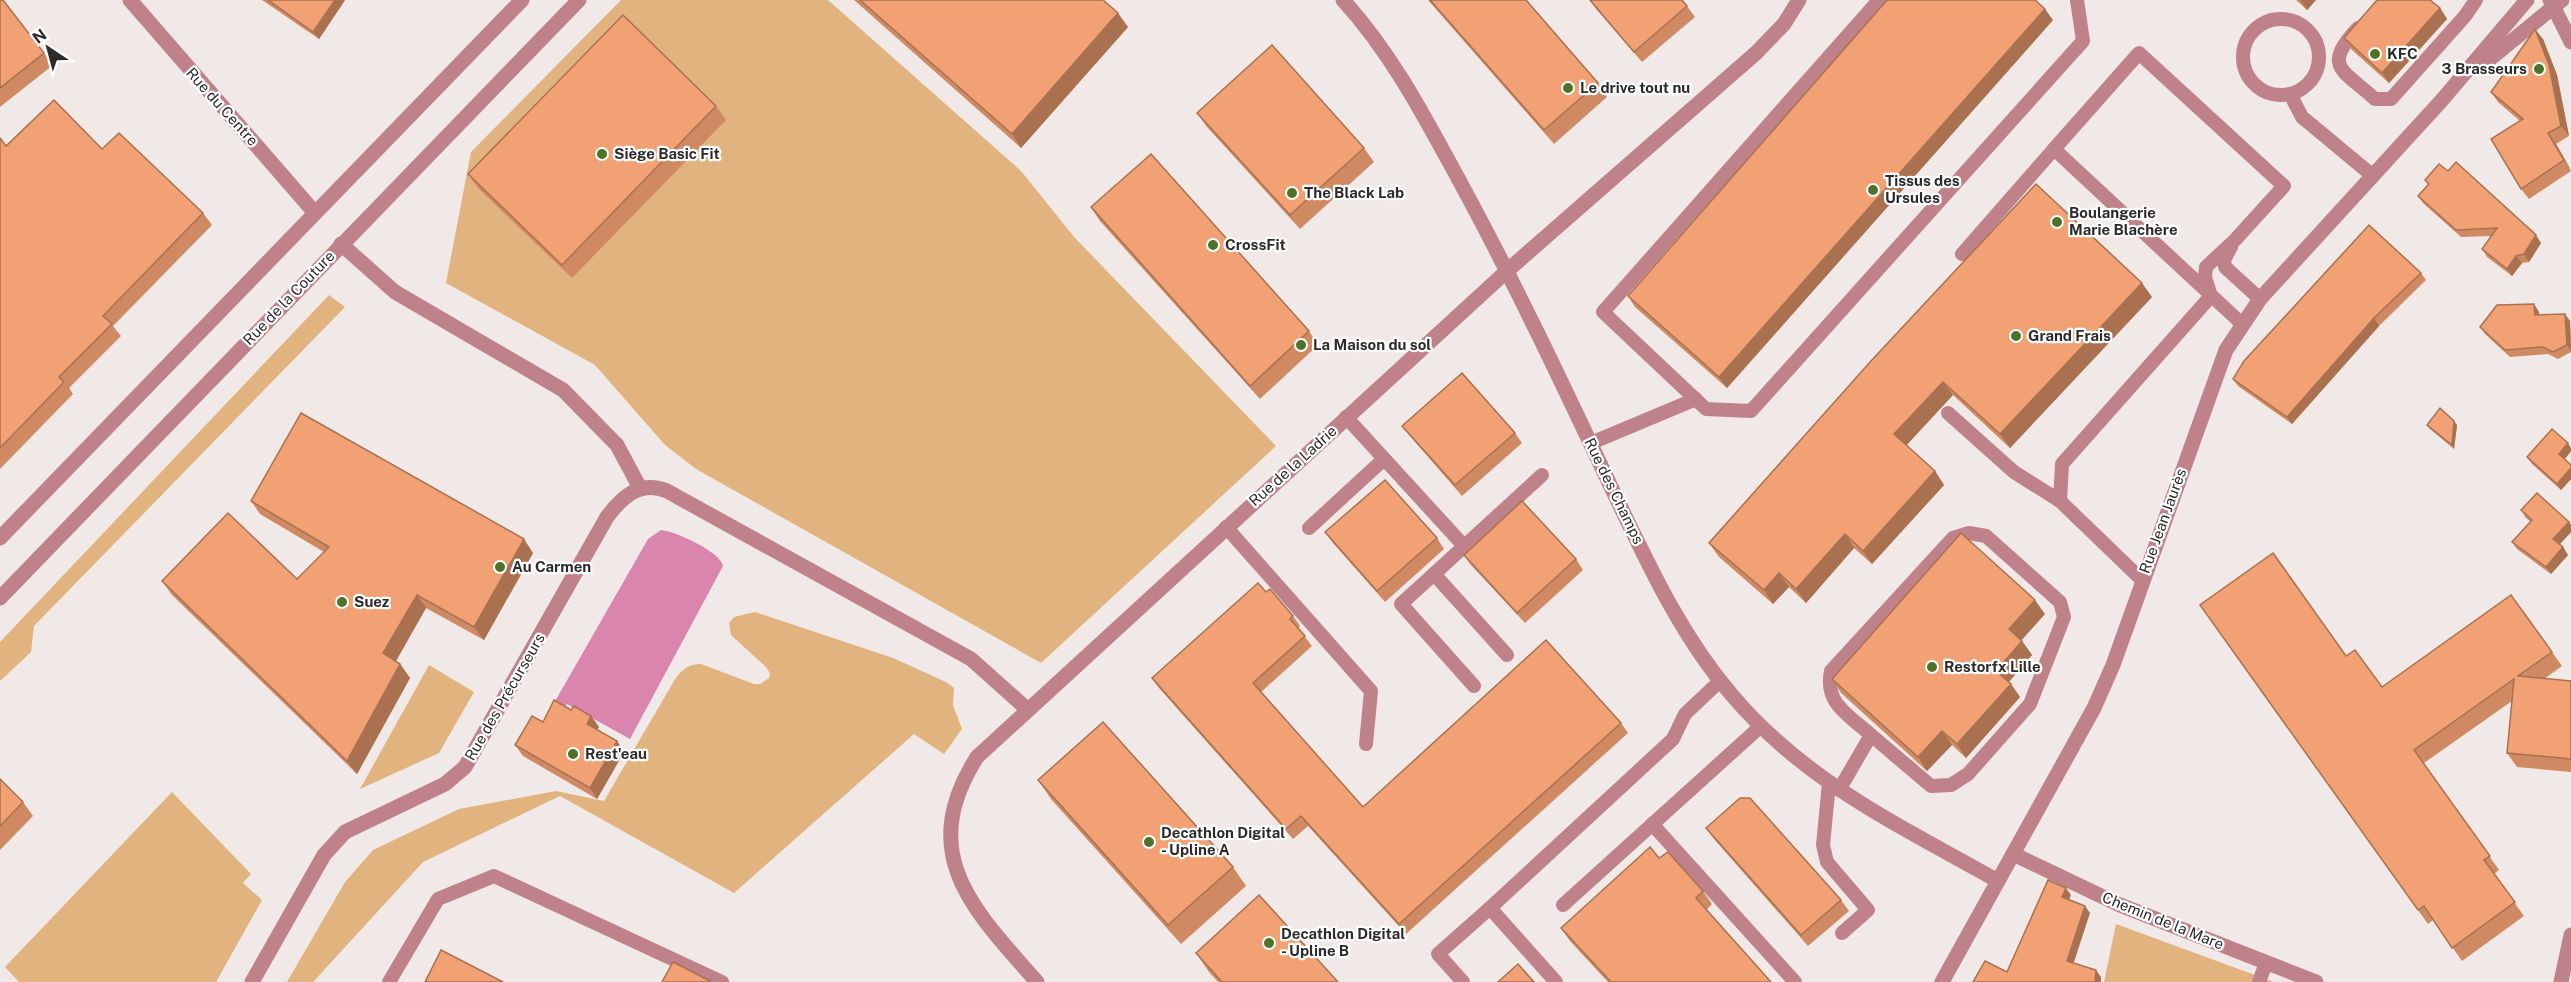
<svg xmlns="http://www.w3.org/2000/svg" width="2571" height="982" viewBox="0 0 2571 982" font-family="'Public Sans',sans-serif">
	<style>
		.green { fill: #e1b37f }
		.water { fill: #d985ad }
		.lines { fill: none; stroke-linecap: round; stroke-linejoin: round }
		.service { stroke: #c0828a; stroke-width: 14 }
		.minor { stroke: #c0828a; stroke-width: 15 }
		.tertiary { stroke: #c0828a; stroke-width: 15 }
		.wall { fill: #cf8a63 }
		.shaded-wall { fill: #a97150 }
		.building { fill: #f1a173; stroke: #a97150; stroke-width: 1.5 }
		.poi-dot { fill: #507128; stroke: #fff; stroke-width: 2 }
		.labels { text-anchor: middle; stroke-width: 4.5; stroke-linejoin: round; paint-order: stroke }
		.poi-label { font-size: 15px; font-weight: bold; fill: #2d2a2a; stroke: #fff; text-anchor: start }
		.street-label { font-size: 15px; fill: #2d2a2a; stroke: #fff }
	</style>
	<rect width="100%" height="100%" fill="#f0e9e7"/>
	<g class="green">
		<path d="M 621,0 L 828,0 L 1021,171 L 1075,238 L 1276,446 L 1041,663 L 696,469 L 665,445 L 595,365 L 446,283 L 471,152 Z"/>
		<path d="M 329,295 L 345,307 L 34,626 L 31,652 L 0,681 L 0,642 Z"/>
		<path d="M 755,612 L 893,658 L 946,682 L 954,688 L 953,705 L 962,729 L 944,754 L 914,734 L 734,893 L 560,796 L 423,862 L 313,982 L 287,982 L 345,882 L 373,850 L 459,809 L 556,791 L 604,801 L 674,681 C 681,670 688,664 701,664 L 754,684 L 760,684 L 769,678 L 770,673 L 766,667 L 731,635 L 729,623 L 734,617 Z"/>
		<path d="M 429,665 L 474,692 L 439,753 L 360,789 Z"/>
		<path d="M 172,792 L 251,874 L 243,883 L 262,900 L 216,982 L 19,982 L 5,967 Z"/>
		<path d="M 2116,924 L 2274,982 L 2104,982 Z"/>
	</g>
	<path class="water" d="M 661,530 C 675,531 721,552 723,566 L 630,739 L 567,704 L 562,711 L 542,724 L 648,539 Z"/>
	<g class="lines">
		<g class="service">
			<path d="M 1879,0 L 1603,312 L 1706,409 L 1751,411 L 2083,41 L 2077,0"/>
			<circle cx="2281" cy="57" r="38"/>
			<path d="M 2358,28 C 2322,67 2342,69 2375,99 L 2391,99 L 2465,16 L 2476,0"/>
			<path d="M 2290,94 L 2302,117 L 2373,176"/>
			<path d="M 2231,247 L 2224,260 L 2225,267 L 2260,299"/>
			<path d="M 1962,254 L 2054,149"/>
			<path d="M 1948,413 L 2014,472 L 2060,501"/>
			<path d="M 1346,417 L 1464,546"/>
			<path d="M 1591,443 L 1696,399"/>
			<path d="M 1226,527 L 1371,691 L 1366,744"/>
			<path d="M 1309,528 L 1384,459"/>
			<path d="M 1434,574 L 1401,604 L 1474,686"/>
			<path d="M 2142,580 L 2060,501 L 2062,464 L 2211,296 L 2205,277 L 2206,267 L 2235,240 L 2284,186 L 2139,53 L 2054,149 L 2241,323"/>
			<path d="M 1507,655 L 1434,574 L 1542,475"/>
			<path d="M 1829,783 L 1823,845 L 1827,862 L 1868,910 L 1842,933"/>
			<path d="M 1839,790 L 1871,735 C 1849,715 1824,704 1831,671 L 1953,538 L 1969,533 L 1986,536 L 2060,602 L 2064,617 L 2030,704 L 1968,774 L 1951,785 L 1931,786 L 1871,735"/>
			<path d="M 1652,824 L 1795,982"/>
			<path d="M 1563,905 L 1761,726"/>
			<path d="M 389,982 L 438,899 L 494,876 L 722,982"/>
			<path d="M 1463,982 L 1438,954 L 1490,908"/>
			<path d="M 1556,982 L 1490,908 L 1673,739 L 1685,714 L 1720,681"/>
			<path d="M 2259,982 L 2266,963"/>
		</g>
		<g class="minor">
			<path d="M 130,0 L 315,213"/>
			<path d="M 1343,0 C 1392,54 1424,116 1459,180 C 1514,281 1563,385 1612,489 C 1647,561 1679,633 1731,694 C 1805,782 1899,825 1998,881"/>
			<path d="M 2550,0 L 2571,42"/>
			<path d="M 341,244 L 395,292 L 563,390 L 617,445 L 640,488"/>
			<path d="M 2013,854 L 2120,905 L 2316,982"/>
			<path d="M 252,982 L 324,855 L 345,832 L 445,784 L 465,767 L 607,517 C 622,497 640,480 667,491 L 971,659 L 1027,709"/>
			<path d="M 1037,982 C 974,910 915,855 977,757 L 1508,270 L 1756,53 L 1784,24 L 1799,0"/>
			<path d="M 2561,982 L 2571,935"/>
		</g>
		<g class="tertiary">
			<path d="M 2485,63 L 2562,0"/>
			<path d="M 0,538 L 522,0"/>
			<path d="M 0,598 L 579,0"/>
			<path d="M 1942,982 L 2094,708 L 2113,665 L 2226,350 L 2260,299 L 2442,100 L 2527,0"/>
		</g>
	</g>
	<g class="wall">
		<path d="M 0,0 L 44,53 L 53,65 L 0,107 Z"/>
		<path d="M 262,0 L 345,0 L 319,39 Z"/>
		<path d="M 854,0 L 1103,0 L 1128,27 L 1021,148 Z"/>
		<path d="M 1428,0 L 1526,0 L 1598,83 L 1607,97 L 1554,144 Z"/>
		<path d="M 1590,0 L 1687,6 L 1695,17 L 1642,62 L 1597,10 Z"/>
		<path d="M 2296,0 L 2316,0 L 2307,10 Z"/>
		<path d="M 2440,8 L 2447,19 L 2389,83 L 2351,49 L 2344,38 Z"/>
		<path d="M 2053,20 L 1727,388 L 1635,307 L 1628,296 Z"/>
		<path d="M 2543,39 L 2557,75 L 2569,136 L 2556,144 L 2571,171 L 2529,199 L 2521,189 L 2520,121 L 2498,102 L 2491,92 Z"/>
		<path d="M 716,106 L 726,120 L 572,278 L 478,188 L 468,174 Z"/>
		<path d="M 1197,113 L 1364,148 L 1374,162 L 1300,229 L 1207,127 Z"/>
		<path d="M 0,138 L 6,146 L 102,149 L 203,213 L 212,225 L 113,326 L 121,336 L 69,388 L 73,394 L 0,469 Z"/>
		<path d="M 2448,171 L 2541,243 L 2529,262 L 2522,263 L 2512,276 L 2487,257 L 2482,249 L 2491,236 L 2461,237 L 2423,203 L 2418,196 L 2428,184 L 2425,180 Z"/>
		<path d="M 1091,207 L 1309,331 L 1318,345 L 1260,399 L 1100,221 Z"/>
		<path d="M 2421,273 L 2426,280 L 2379,326 L 2292,424 L 2238,386 L 2233,379 Z"/>
		<path d="M 2152,297 L 2010,448 L 1953,395 L 1906,445 L 1935,471 L 1944,485 L 1872,564 L 1854,548 L 1806,603 L 1789,587 L 1773,604 L 1719,557 L 1709,543 L 1871,361 Z"/>
		<path d="M 2539,312 L 2539,315 L 2565,314 L 2570,321 L 2571,352 L 2558,359 L 2548,354 L 2510,357 L 2485,334 L 2480,327 Z"/>
		<path d="M 2427,425 L 2457,425 L 2454,449 L 2430,429 Z"/>
		<path d="M 1402,426 L 1515,433 L 1522,443 L 1462,496 L 1410,436 Z"/>
		<path d="M 2571,451 L 2565,459 L 2571,465 L 2571,479 L 2561,490 L 2532,464 L 2527,457 Z"/>
		<path d="M 251,501 L 533,553 L 484,640 L 426,608 L 396,661 L 400,664 L 410,678 L 357,774 L 172,595 L 162,581 L 297,579 L 324,552 L 260,514 Z"/>
		<path d="M 2521,510 L 2569,522 L 2571,525 L 2571,532 L 2560,544 L 2568,555 L 2551,574 L 2517,549 L 2512,542 L 2531,522 L 2526,518 Z"/>
		<path d="M 1325,532 L 1437,538 L 1444,549 L 1385,602 L 1333,543 Z"/>
		<path d="M 1464,555 L 1576,559 L 1583,570 L 1525,623 L 1471,565 Z"/>
		<path d="M 1266,592 L 1293,616 L 1300,626 L 1298,628 L 1312,646 L 1261,692 L 1363,807 L 1621,723 L 1628,733 L 1406,934 L 1308,826 L 1293,839 L 1159,688 L 1152,678 Z"/>
		<path d="M 2511,595 L 2562,666 L 2544,679 L 2571,681 L 2571,772 L 2517,767 L 2507,753 L 2512,701 L 2424,763 L 2499,870 L 2494,874 L 2524,916 L 2462,961 L 2433,920 L 2428,924 L 2200,605 L 2346,656 L 2382,687 Z"/>
		<path d="M 2045,614 L 2021,640 L 2032,655 L 2009,682 L 2020,697 L 1966,758 L 1952,745 L 1927,771 L 1841,693 L 1832,679 Z"/>
		<path d="M 571,710 L 591,716 L 599,727 L 597,730 L 617,741 L 624,752 L 597,799 L 523,756 L 515,745 L 543,722 Z"/>
		<path d="M 0,779 L 23,802 L 33,816 L 0,850 Z"/>
		<path d="M 1038,780 L 1233,867 L 1246,886 L 1181,944 L 1051,799 Z"/>
		<path d="M 1706,828 L 1841,900 L 1849,911 L 1808,946 L 1714,839 Z"/>
		<path d="M 1659,858 L 1703,891 L 1712,904 L 1706,910 L 1771,982 L 1608,982 L 1570,941 L 1561,928 Z"/>
		<path d="M 1196,953 L 1338,982 L 1218,982 L 1209,972 Z"/>
	</g>
	<g class="shaded-wall">
		<path d="M 335,0 L 345,0 L 319,39 L 313,32 Z"/>
		<path d="M 2300,0 L 2316,0 L 2307,10 Z"/>
		<path d="M 2440,8 L 2447,19 L 2389,83 L 2382,73 Z"/>
		<path d="M 2045,9 L 2053,20 L 1727,388 L 1719,377 Z"/>
		<path d="M 1118,13 L 1128,27 L 1021,148 L 1012,134 Z"/>
		<path d="M 2535,29 L 2543,39 L 2557,75 L 2569,136 L 2561,126 Z"/>
		<path d="M 2548,133 L 2556,144 L 2571,170 L 2564,160 Z"/>
		<path d="M 2536,235 L 2541,243 L 2529,262 L 2524,254 Z"/>
		<path d="M 2516,256 L 2522,263 L 2512,276 L 2507,269 Z"/>
		<path d="M 2142,283 L 2152,297 L 2010,448 L 2000,434 Z"/>
		<path d="M 2534,304 L 2539,312 L 2540,322 L 2535,315 Z"/>
		<path d="M 2565,314 L 2570,321 L 2571,351 L 2567,345 Z"/>
		<path d="M 2374,318 L 2379,326 L 2292,424 L 2287,417 Z"/>
		<path d="M 1943,382 L 1953,395 L 1904,448 L 1894,434 Z"/>
		<path d="M 2454,421 L 2457,425 L 2454,449 L 2452,445 Z"/>
		<path d="M 2568,443 L 2571,448 L 2571,451 L 2563,461 L 2559,454 Z"/>
		<path d="M 2571,468 L 2571,479 L 2561,490 L 2557,484 Z"/>
		<path d="M 1935,471 L 1944,485 L 1872,564 L 1863,551 Z"/>
		<path d="M 2569,522 L 2571,525 L 2571,532 L 2558,546 L 2553,539 Z"/>
		<path d="M 1845,534 L 1854,548 L 1806,603 L 1796,589 Z"/>
		<path d="M 524,539 L 533,553 L 484,640 L 474,627 Z"/>
		<path d="M 2563,547 L 2568,555 L 2551,574 L 2546,567 Z"/>
		<path d="M 1779,573 L 1789,587 L 1773,604 L 1764,590 Z"/>
		<path d="M 417,595 L 426,608 L 393,666 L 383,653 Z"/>
		<path d="M 2035,600 L 2045,614 L 2019,643 L 2009,629 Z"/>
		<path d="M 2022,641 L 2032,655 L 2006,685 L 1996,671 Z"/>
		<path d="M 400,664 L 410,678 L 357,774 L 347,761 Z"/>
		<path d="M 2011,684 L 2020,697 L 1966,758 L 1957,744 Z"/>
		<path d="M 591,716 L 599,727 L 594,735 L 587,724 Z"/>
		<path d="M 1942,731 L 1952,745 L 1927,771 L 1918,757 Z"/>
		<path d="M 617,741 L 624,752 L 597,799 L 590,788 Z"/>
		<path d="M 2066,888 L 2071,895 L 2067,904 L 2062,897 Z"/>
		<path d="M 2085,906 L 2090,913 L 2072,968 L 2067,961 Z"/>
		<path d="M 2096,970 L 2101,977 L 2101,982 L 2095,982 Z"/>
	</g>
	<g class="building">
		<path d="M 0,0 L 3,0 L 44,53 L 0,88 Z"/>
		<path d="M 268,0 L 335,0 L 313,32 Z"/>
		<path d="M 860,0 L 1103,0 L 1118,13 L 1012,134 Z"/>
		<path d="M 1430,0 L 1526,0 L 1598,83 L 1544,130 Z"/>
		<path d="M 1590,0 L 1682,0 L 1687,6 L 1634,52 Z"/>
		<path d="M 1887,0 L 2035,0 L 2045,9 L 1719,377 L 1628,296 Z"/>
		<path d="M 2377,0 L 2430,0 L 2440,8 L 2382,73 L 2344,38 Z"/>
		<path d="M 623,15 L 716,106 L 562,265 L 468,174 Z"/>
		<path d="M 2535,29 L 2549,65 L 2561,126 L 2548,133 L 2564,160 L 2521,189 L 2491,139 L 2523,119 L 2491,92 Z"/>
		<path d="M 1272,45 L 1364,148 L 1290,215 L 1197,113 Z"/>
		<path d="M 54,100 L 102,149 L 119,133 L 203,213 L 103,316 L 112,324 L 59,377 L 64,382 L 0,448 L 0,138 L 6,146 Z"/>
		<path d="M 1151,154 L 1309,331 L 1250,386 L 1091,207 Z"/>
		<path d="M 2456,162 L 2536,235 L 2524,254 L 2516,256 L 2507,269 L 2482,249 L 2497,228 L 2456,230 L 2418,196 L 2429,184 L 2425,180 L 2439,164 L 2448,171 Z"/>
		<path d="M 2036,184 L 2142,283 L 2000,434 L 1943,382 L 1894,434 L 1935,471 L 1863,551 L 1845,534 L 1796,589 L 1779,573 L 1764,590 L 1709,543 L 1871,361 Z"/>
		<path d="M 2369,225 L 2421,273 L 2374,318 L 2287,417 L 2233,379 L 2244,361 Z"/>
		<path d="M 2534,304 L 2535,315 L 2565,314 L 2567,345 L 2553,352 L 2543,347 L 2505,350 L 2480,327 L 2497,305 Z"/>
		<path d="M 1462,373 L 1515,433 L 1455,485 L 1402,426 Z"/>
		<path d="M 2440,408 L 2454,421 L 2452,445 L 2427,425 Z"/>
		<path d="M 301,413 L 524,539 L 474,627 L 417,595 L 383,653 L 400,664 L 347,761 L 162,581 L 228,513 L 297,579 L 329,547 L 251,501 Z"/>
		<path d="M 2552,429 L 2568,443 L 2559,454 L 2571,465 L 2571,468 L 2557,484 L 2527,457 Z"/>
		<path d="M 1385,480 L 1437,538 L 1377,591 L 1325,532 Z"/>
		<path d="M 2537,493 L 2569,522 L 2553,539 L 2563,547 L 2546,567 L 2512,542 L 2532,520 L 2521,510 Z"/>
		<path d="M 1522,501 L 1576,559 L 1517,613 L 1464,555 Z"/>
		<path d="M 1961,533 L 2035,600 L 2009,629 L 2022,641 L 1996,671 L 2011,684 L 1957,744 L 1942,731 L 1918,757 L 1832,679 Z"/>
		<path d="M 2273,553 L 2346,656 L 2355,650 L 2382,687 L 2511,595 L 2552,652 L 2518,676 L 2571,681 L 2571,759 L 2507,753 L 2514,679 L 2414,750 L 2490,856 L 2484,860 L 2515,902 L 2452,948 L 2424,906 L 2418,910 L 2200,605 Z"/>
		<path d="M 1258,583 L 1266,592 L 1270,589 L 1293,616 L 1290,619 L 1305,636 L 1253,683 L 1363,807 L 1546,640 L 1621,723 L 1399,924 L 1301,816 L 1286,829 L 1152,678 Z"/>
		<path d="M 554,700 L 571,710 L 574,706 L 591,716 L 587,724 L 617,741 L 590,788 L 515,745 L 532,716 L 543,722 Z"/>
		<path d="M 1103,722 L 1233,867 L 1168,925 L 1038,780 Z"/>
		<path d="M 0,779 L 23,802 L 0,826 Z"/>
		<path d="M 1740,798 L 1750,798 L 1841,900 L 1801,935 L 1706,828 Z"/>
		<path d="M 1650,847 L 1659,858 L 1668,852 L 1703,891 L 1696,898 L 1771,982 L 1611,982 L 1561,928 Z"/>
		<path d="M 2048,880 L 2066,888 L 2062,897 L 2085,906 L 2067,961 L 2096,970 L 2095,982 L 1973,982 L 1985,961 L 2007,972 Z"/>
		<path d="M 1259,895 L 1338,982 L 1222,982 L 1196,953 Z"/>
		<path d="M 441,950 L 503,982 L 425,982 Z"/>
		<path d="M 673,962 L 712,982 L 662,982 Z"/>
		<path d="M 1518,964 L 1534,982 L 1498,982 Z"/>
	</g>
	<g class="poi-dot">
		<circle cx="2375" cy="54" r="6"/>
		<circle cx="2539" cy="69" r="6"/>
		<circle cx="1568" cy="88" r="6"/>
		<circle cx="602" cy="154" r="6"/>
		<circle cx="1873" cy="190" r="6"/>
		<circle cx="1292" cy="193" r="6"/>
		<circle cx="2057" cy="222" r="6"/>
		<circle cx="1213" cy="245" r="6"/>
		<circle cx="2016" cy="336" r="6"/>
		<circle cx="1301" cy="345" r="6"/>
		<circle cx="500" cy="567" r="6"/>
		<circle cx="342" cy="602" r="6"/>
		<circle cx="1932" cy="667" r="6"/>
		<circle cx="573" cy="754" r="6"/>
		<circle cx="1149" cy="842" r="6"/>
		<circle cx="1269" cy="943" r="6"/>
	</g>
	<g class="labels">
		<g class="poi-label">
			<text x="2387" y="59">KFC</text>
			<text x="2527" y="74" text-anchor="end">3 Brasseurs</text>
			<text x="1580" y="93">Le drive tout nu</text>
			<text x="614" y="159">Siège Basic Fit</text>
			<text x="1885" y="186">Tissus des<tspan x="1885" dy="17">Ursules</tspan></text>
			<text x="1304" y="198">The Black Lab</text>
			<text x="2069" y="218">Boulangerie<tspan x="2069" dy="17">Marie Blachère</tspan></text>
			<text x="1225" y="250">CrossFit</text>
			<text x="2028" y="341">Grand Frais</text>
			<text x="1313" y="350">La Maison du sol</text>
			<text x="512" y="572">Au Carmen</text>
			<text x="354" y="607">Suez</text>
			<text x="1944" y="672">Restorfx Lille</text>
			<text x="585" y="759">Rest'eau</text>
			<text x="1161" y="838">Decathlon Digital<tspan x="1161" dy="17">- Upline A</tspan></text>
			<text x="1281" y="939">Decathlon Digital<tspan x="1281" dy="17">- Upline B</tspan></text>
		</g>
		<g class="street-label">
			<text transform="translate(222 107) rotate(48)" y="5">Rue du Centre</text>
			<text transform="translate(289 298) rotate(-46)" y="5">Rue de la Couture</text>
			<text transform="translate(1293 466) rotate(-42)" y="5">Rue de la Ladrie</text>
			<text transform="translate(1614 491) rotate(64)" y="5">Rue des Champs</text>
			<text transform="translate(2163 521) rotate(-70)" y="5">Rue Jean Jaurès</text>
			<text transform="translate(505 697) rotate(-60)" y="5">Rue des Précurseurs</text>
			<text transform="translate(2163 921) rotate(22)" y="5">Chemin de la Mare</text>
		</g>
	</g>
	<g transform="translate(48 48) rotate(324)" stroke="#ffffff" stroke-width="4.5" paint-order="stroke">
	<path d="M0-4.5L10 22L0 15L-10 22Z" fill="#2d2a2a"/>
	<text y="-9" font-size="16" font-weight="bold" text-anchor="middle" fill="#2d2a2a">N</text>
	</g>
</svg>
